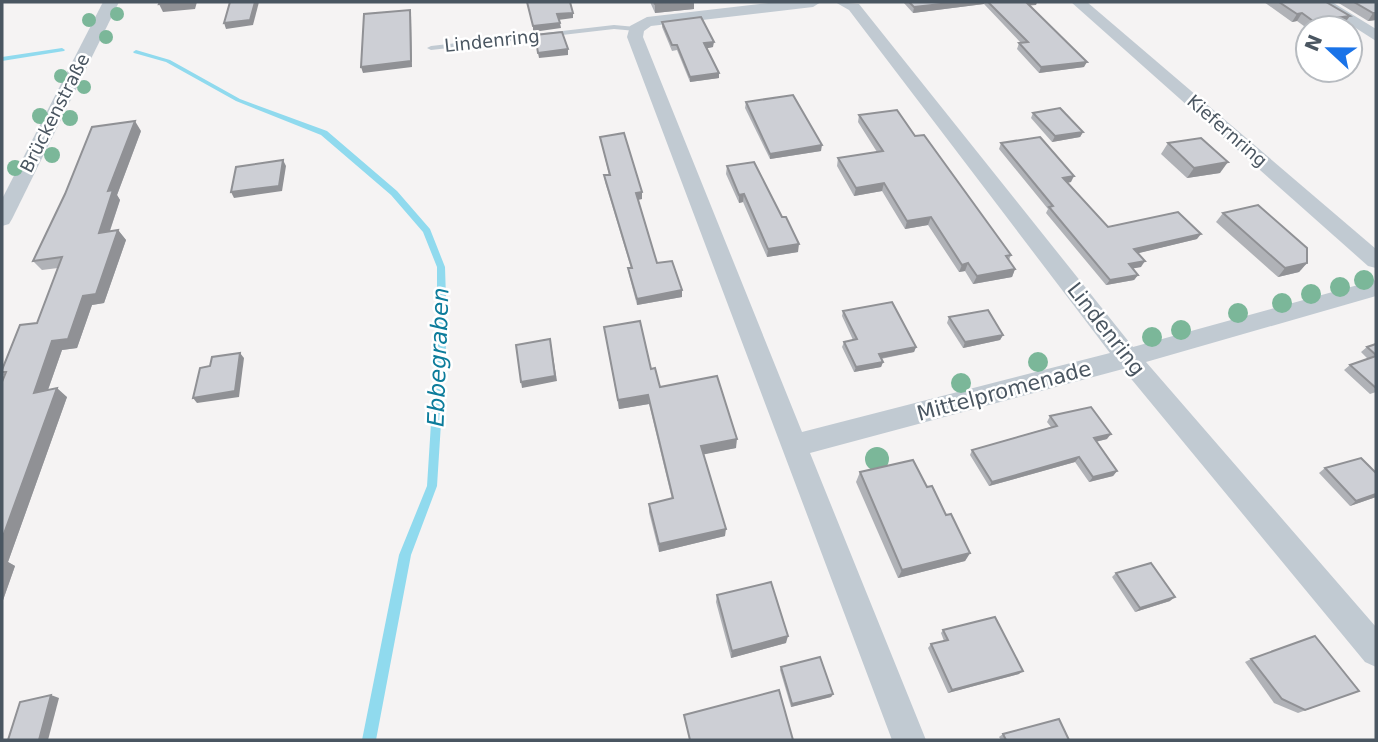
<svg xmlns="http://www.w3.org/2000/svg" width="1378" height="742" viewBox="0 0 1378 742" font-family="'DejaVu Sans',sans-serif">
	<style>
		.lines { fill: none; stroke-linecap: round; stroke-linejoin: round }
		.stream { fill: #90daee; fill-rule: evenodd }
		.service { fill: #c1cad2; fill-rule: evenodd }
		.minor { fill: #c1cad2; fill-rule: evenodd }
		.tree { fill: #7bb799 }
		.wall { fill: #b0b2b7 }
		.shaded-wall { fill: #909195 }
		.building { fill: #cdcfd5; stroke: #909195; stroke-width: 2 }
		.labels { text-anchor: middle; stroke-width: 5; stroke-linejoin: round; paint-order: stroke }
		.far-street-label { font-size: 18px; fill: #4a5661; stroke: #fff }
		.street-label { font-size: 21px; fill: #4a5661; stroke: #fff }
		.water-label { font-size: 23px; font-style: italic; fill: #0c7c9b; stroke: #fff }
	</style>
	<rect width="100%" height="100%" fill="#f5f3f3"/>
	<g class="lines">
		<g class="stream">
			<path d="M 62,48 L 65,50 L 64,51 L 2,61 L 2,57 Z"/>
			<path d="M 136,50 L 170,60 L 240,99 L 327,131 L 397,191 L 430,229 L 445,267 L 447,329 L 437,486 L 411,555 L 376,740 L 362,740 L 399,555 L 427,486 L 437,329 L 437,267 L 423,232 L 391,195 L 321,135 L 236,101 L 166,62 L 134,53 L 133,52 Z"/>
		</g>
		<path class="service" d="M 614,25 L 636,27 L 640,29 L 636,31 L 614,29 L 431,50 L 427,48 L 431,46 Z"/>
		<g class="minor">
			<path d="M 103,2 L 119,2 L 12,219 L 9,224 L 2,226 L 2,199 Z"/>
			<path d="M 777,2 L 821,2 L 813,7 L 651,26 L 644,31 L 643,37 L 802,432 L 1110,353 L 849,10 L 835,2 L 859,4 L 1133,347 L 1376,280 L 1376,296 L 1146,362 L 1376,627 L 1376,667 L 1365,662 L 1123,369 L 810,453 L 926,740 L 892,740 L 627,37 L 630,26 L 647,17 Z"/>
			<path d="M 1071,2 L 1087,2 L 1376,249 L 1376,268 L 1368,266 Z"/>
			<path d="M 1315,2 L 1332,2 L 1376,29 L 1376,41 Z"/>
		</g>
	</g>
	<g class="tree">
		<circle cx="117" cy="14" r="7"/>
		<circle cx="89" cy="20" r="7"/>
		<circle cx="106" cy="37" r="7"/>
		<circle cx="61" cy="76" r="7"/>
		<circle cx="84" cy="87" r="7"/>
		<circle cx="40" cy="116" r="8"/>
		<circle cx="70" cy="118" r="8"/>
		<circle cx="52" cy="155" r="8"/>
		<circle cx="15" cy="168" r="8"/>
		<circle cx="1364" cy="280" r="10"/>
		<circle cx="1340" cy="287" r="10"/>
		<circle cx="1311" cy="294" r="10"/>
		<circle cx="1282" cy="303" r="10"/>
		<circle cx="1238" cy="313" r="10"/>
		<circle cx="1181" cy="330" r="10"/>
		<circle cx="1152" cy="337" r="10"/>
		<circle cx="1038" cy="362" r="10"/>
		<circle cx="961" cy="383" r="10"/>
		<circle cx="877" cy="459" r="12"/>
	</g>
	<g class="wall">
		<path d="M 650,2 L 694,2 L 694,9 L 655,13 Z"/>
		<path d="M 903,2 L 1037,2 L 1036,5 L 1030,5 L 1084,67 L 1039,73 L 1017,49 L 1019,43 L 1021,43 L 984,4 L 913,13 Z"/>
		<path d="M 1264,2 L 1326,2 L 1344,24 L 1308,29 L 1297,21 L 1292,22 Z"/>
		<path d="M 1337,2 L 1376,2 L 1376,20 L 1368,21 Z"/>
		<path d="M 662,22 L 713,47 L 706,48 L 719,73 L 719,78 L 690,82 L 677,50 L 672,51 L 662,27 Z"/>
		<path d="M 746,102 L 821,151 L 770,159 L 745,108 Z"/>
		<path d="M 1033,113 L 1083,132 L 1080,137 L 1052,142 L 1031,118 Z"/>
		<path d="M 859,115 L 915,136 L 1011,255 L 1009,260 L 1015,269 L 1012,277 L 973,284 L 965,271 L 959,272 L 928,225 L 905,229 L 882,191 L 854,196 L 837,166 L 838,158 L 877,152 L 858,122 Z"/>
		<path d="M 141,131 L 117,195 L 120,200 L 110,231 L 118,230 L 126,240 L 104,303 L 92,305 L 77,348 L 62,350 L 48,390 L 67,397 L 8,562 L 15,566 L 2,603 L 4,376 L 2,374 L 2,370 L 37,323 L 58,268 L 42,270 L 33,261 Z"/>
		<path d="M 600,137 L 642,199 L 638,200 L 657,263 L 682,290 L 682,297 L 637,305 L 629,275 L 628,268 L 631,268 L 605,182 L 604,175 L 609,175 Z"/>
		<path d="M 1001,143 L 1071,182 L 1067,183 L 1108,227 L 1197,239 L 1138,253 L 1141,267 L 1132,268 L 1138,275 L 1134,280 L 1106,285 L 1046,213 L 1048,209 L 999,149 Z"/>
		<path d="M 1168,143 L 1220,173 L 1187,178 L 1161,154 Z"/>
		<path d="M 727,166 L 782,217 L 798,252 L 767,257 L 743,202 L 739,203 L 726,174 Z"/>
		<path d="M 1223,213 L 1307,263 L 1299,272 L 1278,277 L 1216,222 Z"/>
		<path d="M 843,311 L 916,347 L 914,352 L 881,359 L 883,362 L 881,367 L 854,372 L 842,347 L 844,342 L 853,340 L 842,316 Z"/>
		<path d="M 949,317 L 1003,335 L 1000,340 L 963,348 L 947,323 Z"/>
		<path d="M 604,327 L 651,369 L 660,387 L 736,448 L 703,454 L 725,536 L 659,552 L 649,512 L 649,504 L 672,499 L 649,404 L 619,409 Z"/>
		<path d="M 1376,344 L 1376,392 L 1370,394 L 1344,370 L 1350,365 L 1368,359 L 1361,352 L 1367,347 Z"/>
		<path d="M 1050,416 L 1107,439 L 1096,442 L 1117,471 L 1113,476 L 1089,482 L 1075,462 L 989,486 L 970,455 L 972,450 L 1051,427 L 1047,422 Z"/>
		<path d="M 1325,468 L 1376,473 L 1376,497 L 1350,506 L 1319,473 Z"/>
		<path d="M 860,472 L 927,487 L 970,553 L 965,561 L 898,578 L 856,482 Z"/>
		<path d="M 1116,573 L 1170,601 L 1135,612 L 1112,577 Z"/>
		<path d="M 717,595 L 786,643 L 731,658 L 716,602 Z"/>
		<path d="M 943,630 L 1019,674 L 948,693 L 928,648 L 931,644 L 944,641 L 941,633 Z"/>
		<path d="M 1251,659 L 1359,691 L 1298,713 L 1274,703 L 1245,662 Z"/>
		<path d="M 781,667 L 833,694 L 831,697 L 791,707 L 780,670 Z"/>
		<path d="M 1003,734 L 1069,740 L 1001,740 L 999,737 Z"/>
	</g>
	<g class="shaded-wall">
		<path d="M 180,2 L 197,2 L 195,9 L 163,12 L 159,4 Z"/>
		<path d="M 255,2 L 259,2 L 253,25 L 226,29 L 224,23 Z"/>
		<path d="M 671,2 L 694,2 L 694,9 L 655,13 L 655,4 Z"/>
		<path d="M 959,2 L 984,2 L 984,4 L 913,13 L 914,7 Z"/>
		<path d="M 1025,2 L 1037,2 L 1036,5 L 1023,6 Z"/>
		<path d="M 410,10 L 411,15 L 412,67 L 363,73 L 361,67 Z"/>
		<path d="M 573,13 L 573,18 L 558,20 L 557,14 Z"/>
		<path d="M 1302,13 L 1297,21 L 1292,22 L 1297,14 Z"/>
		<path d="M 1373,13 L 1376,13 L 1376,20 L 1368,21 Z"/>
		<path d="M 1350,16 L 1344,24 L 1309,28 L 1313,21 Z"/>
		<path d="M 560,23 L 561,28 L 533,32 L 533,26 Z"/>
		<path d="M 714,42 L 713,47 L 704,49 L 704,43 Z"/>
		<path d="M 568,49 L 568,55 L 539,58 L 538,53 Z"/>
		<path d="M 1087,62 L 1084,67 L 1039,73 L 1041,67 Z"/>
		<path d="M 719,73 L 719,78 L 690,82 L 690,77 Z"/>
		<path d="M 135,121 L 141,131 L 117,195 L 120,200 L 106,242 L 99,233 L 108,191 Z"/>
		<path d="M 1083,132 L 1080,137 L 1052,142 L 1055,136 Z"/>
		<path d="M 822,145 L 821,151 L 770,159 L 770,154 Z"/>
		<path d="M 283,160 L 286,166 L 282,191 L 234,198 L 231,192 Z"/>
		<path d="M 1228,162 L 1220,173 L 1187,178 L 1194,168 Z"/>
		<path d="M 1074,176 L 1071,182 L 1060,184 L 1063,178 Z"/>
		<path d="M 884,183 L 882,191 L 854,196 L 856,188 Z"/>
		<path d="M 642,192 L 642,199 L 636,200 L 636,193 Z"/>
		<path d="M 744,194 L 743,202 L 739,203 L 739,195 Z"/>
		<path d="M 931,217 L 928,225 L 905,229 L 907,221 Z"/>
		<path d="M 118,230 L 126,240 L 104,303 L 92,305 L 77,348 L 62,350 L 44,401 L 34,393 L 52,341 L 83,296 Z"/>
		<path d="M 1201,234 L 1197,239 L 1131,255 L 1134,249 Z"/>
		<path d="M 799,244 L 798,252 L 767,257 L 768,249 Z"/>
		<path d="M 1145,261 L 1141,267 L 1125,270 L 1129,264 Z"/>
		<path d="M 968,263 L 965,271 L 959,272 L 962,265 Z"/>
		<path d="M 1307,263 L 1299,272 L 1278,277 L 1285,268 Z"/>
		<path d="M 1015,269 L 1012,277 L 973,284 L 977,276 Z"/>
		<path d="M 1138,275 L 1134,280 L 1106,285 L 1110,280 Z"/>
		<path d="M 682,290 L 682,297 L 637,305 L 637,299 Z"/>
		<path d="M 1003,335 L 1000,340 L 963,348 L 965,342 Z"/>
		<path d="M 551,344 L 557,381 L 522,388 L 521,382 Z"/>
		<path d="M 916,347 L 914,352 L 877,359 L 879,354 Z"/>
		<path d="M 240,353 L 244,358 L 239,397 L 197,403 L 193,398 Z"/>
		<path d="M 883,362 L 881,367 L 854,372 L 856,367 Z"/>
		<path d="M 57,388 L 67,397 L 8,562 L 15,566 L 2,603 L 2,539 Z"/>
		<path d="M 648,395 L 649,404 L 619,409 L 618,400 Z"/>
		<path d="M 1111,434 L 1107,439 L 1090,443 L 1094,438 Z"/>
		<path d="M 737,439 L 736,448 L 701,455 L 701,446 Z"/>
		<path d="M 1079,457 L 1075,462 L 989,486 L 992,482 Z"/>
		<path d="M 1117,471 L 1113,476 L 1089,482 L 1093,477 Z"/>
		<path d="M 1376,494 L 1376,497 L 1350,506 L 1356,501 Z"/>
		<path d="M 726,529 L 725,536 L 659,552 L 659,544 Z"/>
		<path d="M 970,553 L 965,561 L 898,578 L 902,570 Z"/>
		<path d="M 1175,597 L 1170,601 L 1135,612 L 1140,608 Z"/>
		<path d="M 788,636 L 786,643 L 731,658 L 732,651 Z"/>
		<path d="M 1023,671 L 1019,674 L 948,693 L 952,690 Z"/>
		<path d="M 833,694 L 831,697 L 791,707 L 792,704 Z"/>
		<path d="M 51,695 L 59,698 L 48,740 L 39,740 Z"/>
	</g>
	<g class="building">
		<path d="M 160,2 L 180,2 L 159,4 Z"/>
		<path d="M 230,2 L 255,2 L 250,20 L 224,23 Z"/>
		<path d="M 527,2 L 570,2 L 573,13 L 557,14 L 560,23 L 533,26 Z"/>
		<path d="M 654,2 L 671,2 L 655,4 Z"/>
		<path d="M 909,2 L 959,2 L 914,7 Z"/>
		<path d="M 988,2 L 1026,2 L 1087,62 L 1041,67 L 1019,43 L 1028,42 Z"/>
		<path d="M 1279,2 L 1326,2 L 1350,16 L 1313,21 L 1302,13 L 1297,14 Z"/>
		<path d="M 1354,2 L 1376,2 L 1376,13 L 1373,13 Z"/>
		<path d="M 410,10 L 411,61 L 361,67 L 364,14 Z"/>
		<path d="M 701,17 L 714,42 L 704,43 L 719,73 L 690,77 L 677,45 L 672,45 L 662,22 Z"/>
		<path d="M 562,32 L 568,49 L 538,53 L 535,35 Z"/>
		<path d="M 793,95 L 822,145 L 770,154 L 746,102 Z"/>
		<path d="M 1060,108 L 1083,132 L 1055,136 L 1033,113 Z"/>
		<path d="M 897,110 L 915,136 L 924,135 L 1011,255 L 1006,256 L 1015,269 L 977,276 L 968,263 L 962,265 L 931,217 L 907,221 L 884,183 L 856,188 L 838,158 L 883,151 L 859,115 Z"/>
		<path d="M 135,121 L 108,191 L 113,190 L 99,233 L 118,230 L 96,294 L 83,296 L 68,339 L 52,341 L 34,393 L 57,388 L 2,539 L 2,382 L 6,372 L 2,372 L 2,370 L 20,325 L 37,323 L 62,257 L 33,261 L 65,194 L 92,127 Z"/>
		<path d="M 624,133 L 642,192 L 636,193 L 657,263 L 672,261 L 682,290 L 637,299 L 628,268 L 632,268 L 604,175 L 610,175 L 600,137 Z"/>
		<path d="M 1040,137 L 1074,176 L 1063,178 L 1108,227 L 1178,212 L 1201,234 L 1134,249 L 1145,261 L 1129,264 L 1138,275 L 1110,280 L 1049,207 L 1053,206 L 1001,143 Z"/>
		<path d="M 1201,138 L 1228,162 L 1194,168 L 1168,143 Z"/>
		<path d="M 283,160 L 279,186 L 231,192 L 236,167 Z"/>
		<path d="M 754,162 L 782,217 L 786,217 L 799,244 L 768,249 L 744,194 L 739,195 L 727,166 Z"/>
		<path d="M 1258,205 L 1307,248 L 1307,263 L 1285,268 L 1223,213 Z"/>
		<path d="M 892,302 L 916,347 L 879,354 L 883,362 L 856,367 L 844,342 L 857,339 L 843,311 Z"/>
		<path d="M 988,310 L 1003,335 L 965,342 L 949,317 Z"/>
		<path d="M 640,321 L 651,369 L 655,368 L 660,387 L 717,376 L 737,439 L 701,446 L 726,529 L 659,544 L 649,504 L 673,498 L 648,395 L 618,400 L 604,327 Z"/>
		<path d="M 550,339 L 555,376 L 521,382 L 516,345 Z"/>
		<path d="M 1376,344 L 1376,355 L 1367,347 Z"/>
		<path d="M 240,353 L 235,391 L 193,398 L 200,368 L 210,366 L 212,357 Z"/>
		<path d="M 1376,356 L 1376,388 L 1350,365 Z"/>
		<path d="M 1091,407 L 1111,434 L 1094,438 L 1117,471 L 1093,477 L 1079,457 L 992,482 L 972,450 L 1057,426 L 1050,416 Z"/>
		<path d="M 1361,458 L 1376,473 L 1376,494 L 1356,501 L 1325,468 Z"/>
		<path d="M 913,460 L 927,487 L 932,486 L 946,515 L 951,514 L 970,553 L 902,570 L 860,472 Z"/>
		<path d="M 1151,563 L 1175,597 L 1140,608 L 1116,573 Z"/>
		<path d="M 771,582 L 788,636 L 732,651 L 717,595 Z"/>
		<path d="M 995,617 L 1023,671 L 952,690 L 931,644 L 948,640 L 943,630 Z"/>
		<path d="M 1315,636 L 1359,691 L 1305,710 L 1282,699 L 1251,659 Z"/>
		<path d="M 820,657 L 833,694 L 792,704 L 781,667 Z"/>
		<path d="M 779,690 L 793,740 L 690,740 L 684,715 Z"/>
		<path d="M 51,695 L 39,740 L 8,740 L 20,702 Z"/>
		<path d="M 1059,719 L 1069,740 L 1006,740 L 1003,734 Z"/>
	</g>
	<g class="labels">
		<g class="far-street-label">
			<text transform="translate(492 41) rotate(-6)" y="6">Lindenring</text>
			<text transform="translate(55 113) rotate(-63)" y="6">Brückenstraße</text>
			<text transform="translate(1227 131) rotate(41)" y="6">Kiefernring</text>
		</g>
		<g class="street-label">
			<text transform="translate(1106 329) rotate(52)" y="7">Lindenring</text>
			<text transform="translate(1004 391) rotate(-15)" y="7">Mittelpromenade</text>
		</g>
		<g class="water-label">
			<text transform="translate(438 357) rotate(-88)" y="8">Ebbegraben</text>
		</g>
	</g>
	<rect width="1378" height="742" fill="none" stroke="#4a5661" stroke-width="7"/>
	<g transform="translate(1329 49) rotate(292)"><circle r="33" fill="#ffffff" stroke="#b7bbc0" stroke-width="2"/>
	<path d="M0-5L12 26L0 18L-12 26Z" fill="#1a73e8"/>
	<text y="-10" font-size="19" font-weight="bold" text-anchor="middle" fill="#4a5661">N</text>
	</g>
</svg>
